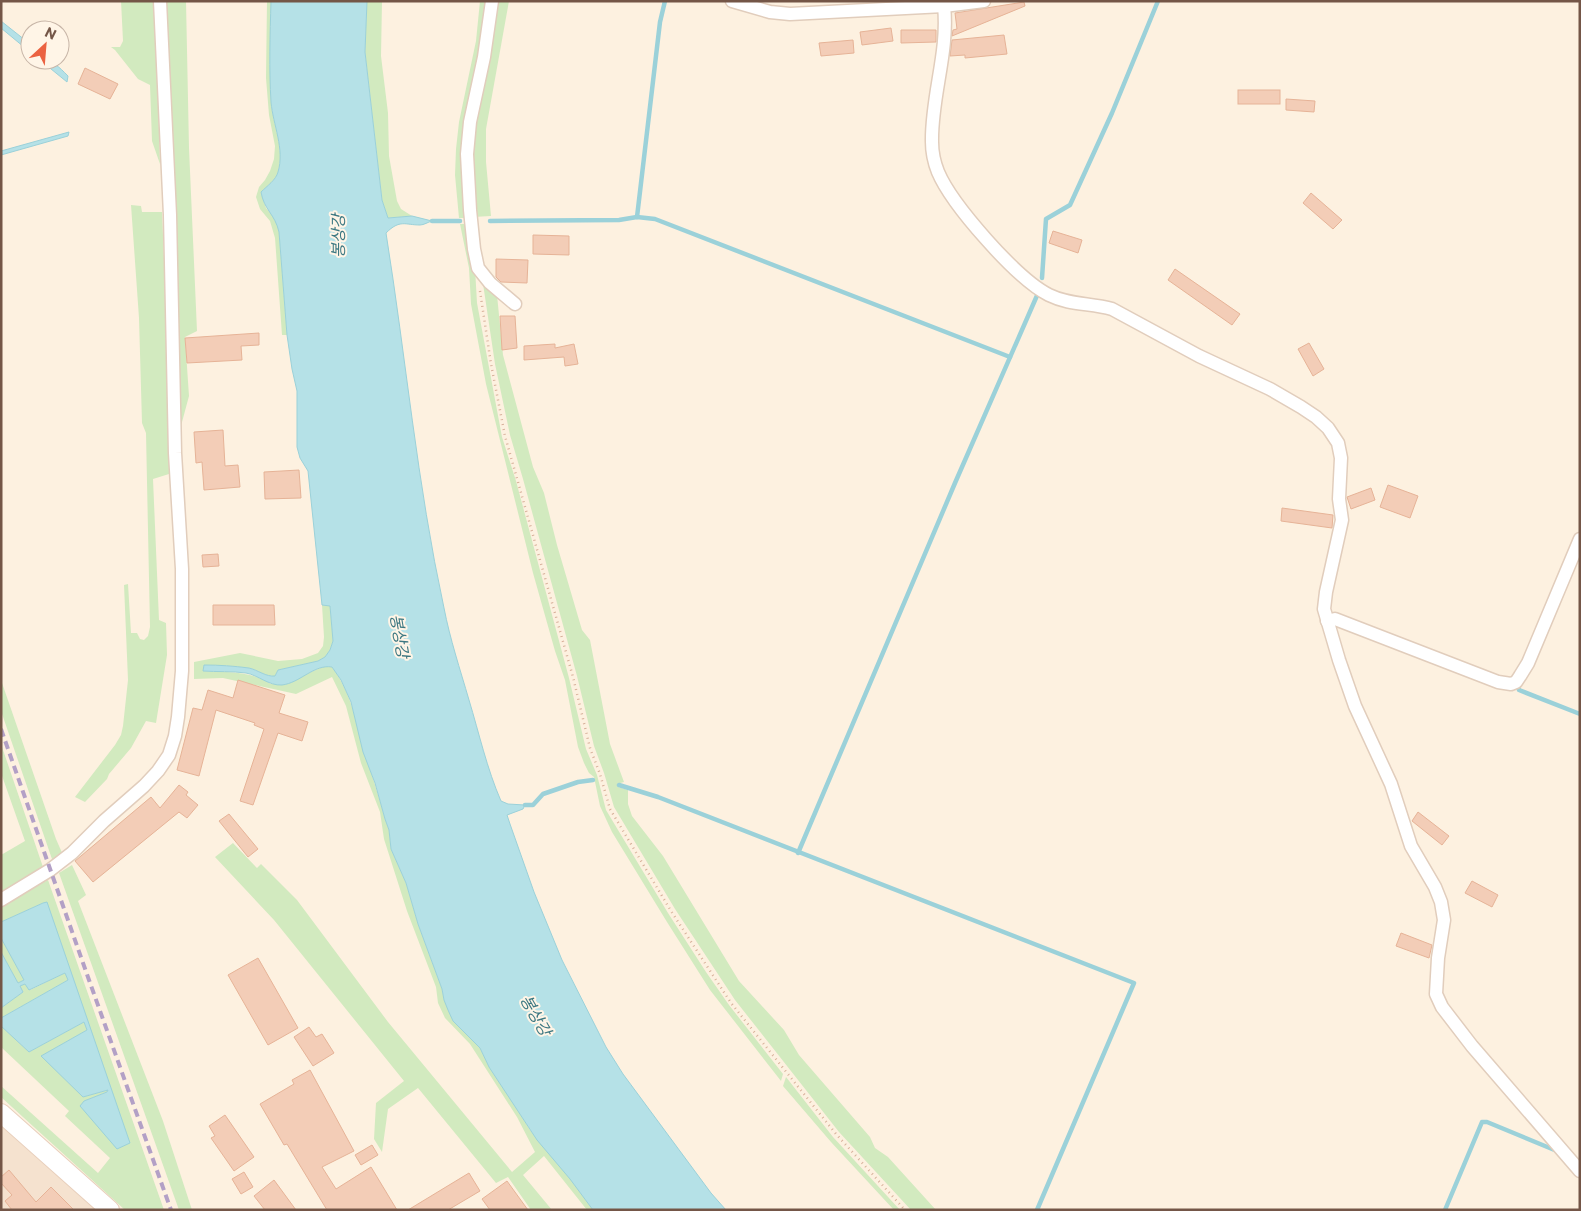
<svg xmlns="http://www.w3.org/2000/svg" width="1581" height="1211" viewBox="0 0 1581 1211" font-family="Commissioner,'Noto Sans KR',sans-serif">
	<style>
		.residential { fill: #f5e2cf }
		.green { fill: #d2eabf }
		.water { fill: #b5e1e7; stroke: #9bd1d9 }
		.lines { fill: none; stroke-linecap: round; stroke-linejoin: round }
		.stream { stroke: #9bd1d9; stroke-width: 4.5 }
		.building { fill: #f3cdb7; stroke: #e6b397 }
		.minor-casing { stroke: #e1cdbc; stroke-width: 15 }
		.secondary-casing { stroke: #e8cfbc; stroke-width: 20 }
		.path { stroke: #d8b19b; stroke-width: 2.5; stroke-dasharray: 1 4; stroke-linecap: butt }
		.minor { stroke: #fff; stroke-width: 12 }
		.secondary { stroke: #fff; stroke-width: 18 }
		.rail { stroke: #b3a0c6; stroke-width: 4; stroke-dasharray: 8 5; stroke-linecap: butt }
		.labels { text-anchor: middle; stroke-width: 4; stroke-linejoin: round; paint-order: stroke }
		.water-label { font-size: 16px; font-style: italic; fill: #3d7882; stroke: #fff5e7 }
	</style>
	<rect width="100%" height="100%" fill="#fdf1e0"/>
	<path class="residential" d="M 1,1120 L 96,1210 L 1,1210 Z"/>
	<g class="green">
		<path d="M 121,1 L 155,1 L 160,164 L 152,141 L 150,85 L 138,79 L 115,50 L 111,47 L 120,47 L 123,41 Z"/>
		<path d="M 165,1 L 186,1 L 189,148 L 197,331 L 185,337 L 189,396 L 178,437 Z"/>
		<path d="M 267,1 L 271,1 C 270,35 269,69 271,103 C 273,125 285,149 278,172 C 276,180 267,186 261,192 L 266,208 L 277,221 L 279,232 L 287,335 L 282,335 L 275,238 L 270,221 L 260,209 L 256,197 L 259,187 L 265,180 L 270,171 L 274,159 L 275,146 L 269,115 L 266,78 Z"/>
		<path d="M 367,1 L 382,1 L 381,56 L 388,113 L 389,156 L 397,201 L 401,209 L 412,216 L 388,218 L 382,200 L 365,52 Z"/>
		<path d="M 480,1 L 490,1 L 482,57 L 468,218 L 459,218 L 455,175 L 456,149 L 459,122 L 476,41 Z"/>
		<path d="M 495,1 L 509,1 L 486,129 L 486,162 L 491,216 L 473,217 L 470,154 Z"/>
		<path d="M 131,205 L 141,206 L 142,212 L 162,212 L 167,329 L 169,474 L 153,479 L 159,620 L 166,623 L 167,655 L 156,723 L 146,721 L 131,748 L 109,774 L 107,779 L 85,802 L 75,797 L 115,745 L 121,735 L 123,726 L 128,680 L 124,585 L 128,584 L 131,633 L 137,633 L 140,639 L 144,640 L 148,636 L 150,627 L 146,433 L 142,423 L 139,318 Z"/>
		<path d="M 460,224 L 468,224 L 475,268 L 477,303 L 502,437 L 516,481 L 569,678 L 586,749 L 597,775 L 606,810 L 668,913 L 706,972 L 729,1005 L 783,1074 L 781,1081 L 710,990 L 667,922 L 612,832 L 600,806 L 594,777 L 589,773 L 584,763 L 578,747 L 565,680 L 555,651 L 533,573 L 486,384 L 471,304 L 469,268 Z"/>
		<path d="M 482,277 L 497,295 L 503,355 L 533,467 L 544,493 L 557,545 L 582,630 L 590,640 L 610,744 L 624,782 L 617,784 L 618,787 L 628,790 L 628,804 L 632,816 L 663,856 L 739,981 L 784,1030 L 799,1055 L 870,1137 L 875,1148 L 888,1157 L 936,1210 L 911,1210 L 839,1132 L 735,1000 L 675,909 L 614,807 L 604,773 L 594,746 L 577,676 L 523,479 L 510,435 L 495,364 Z"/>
		<path d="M 322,605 L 330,606 L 333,641 L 330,650 L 325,657 L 318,661 L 278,670 L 275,676 C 266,677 258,670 249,668 C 234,666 219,665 204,665 L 203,671 C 227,672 251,671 271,684 L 297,678 L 325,666 L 332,667 C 351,692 357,724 365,753 C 372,775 379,797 385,819 L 389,830 L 391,849 L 406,883 L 418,924 L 442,989 L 444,1000 L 459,1027 L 480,1048 L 489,1067 L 514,1103 L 530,1130 L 571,1179 L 593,1210 L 587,1210 L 544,1156 L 523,1175 L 552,1210 L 531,1210 L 508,1177 L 496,1183 L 418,1088 L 388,1109 L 382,1152 L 374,1139 L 376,1103 L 404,1081 L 274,920 L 215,857 L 233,843 L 257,868 L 261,864 L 297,900 L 388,1022 L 512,1172 L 535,1152 L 517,1117 L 470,1044 L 445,1018 L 438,1003 L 436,987 L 407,911 L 384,839 L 380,812 L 361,763 L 346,706 L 332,677 L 296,694 L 223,678 L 194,679 L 194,662 L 240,653 L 278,661 L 302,659 L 318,653 L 323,646 L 324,637 Z"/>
		<path d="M 1,680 L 56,839 L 63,855 L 53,862 L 1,711 Z"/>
		<path d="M 1,744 L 43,867 L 12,890 L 1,895 L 1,855 L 25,841 L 1,773 Z"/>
		<path d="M 72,865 L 86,895 L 78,901 L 163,1121 L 192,1210 L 179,1210 L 59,873 Z"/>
		<path d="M 48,880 L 164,1210 L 125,1210 L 1,1097 L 1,1086 L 98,1173 L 110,1158 L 65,1116 L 69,1111 L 1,1047 L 1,1026 L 29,1052 L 84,1022 L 87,1030 L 42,1056 L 83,1097 L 108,1090 L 107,1092 L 84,1101 L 129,1143 L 43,903 L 1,922 L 1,905 Z"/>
		<path d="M 1,938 L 24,980 L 18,983 L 1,952 Z"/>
		<path d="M 65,973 L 68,980 L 1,1018 L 1,1008 L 23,992 L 20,986 L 25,984 L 30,990 Z"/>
		<path d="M 786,1077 L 833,1137 L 900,1210 L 894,1210 L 831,1142 L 783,1086 Z"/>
	</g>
	<g class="water">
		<path d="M 271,1 L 367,1 L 365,52 L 382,200 L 388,218 L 412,216 L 432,221 C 428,222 424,225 420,225 C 405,225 400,219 386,233 C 406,358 417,484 444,608 C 450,639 460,669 469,700 C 479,733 487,769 501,801 L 508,804 L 525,805 L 523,809 L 507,815 L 510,824 L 534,892 L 562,960 L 606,1047 L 623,1074 L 711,1193 L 726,1210 L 593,1210 L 570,1179 L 537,1140 L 489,1067 L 480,1048 L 453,1021 L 448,1010 L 444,1000 L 442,989 L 418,924 L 406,883 L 391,849 L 389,830 L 385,819 L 375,783 L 363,752 L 351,702 L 341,680 L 332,667 C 314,664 300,683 282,685 C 269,686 258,675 246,673 C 232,671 217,672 203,671 L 204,665 C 219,665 234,666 249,668 C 258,670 266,677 275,676 L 278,670 L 318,661 L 325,657 L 330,650 L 333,641 L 330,606 L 322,605 L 308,471 L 300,458 L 297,447 L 297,391 L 292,369 L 287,335 L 279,232 C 275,214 264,210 261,192 C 267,186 276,180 278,172 C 285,149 273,125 271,102 C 269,69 270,35 271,1 Z"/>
		<path d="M 1,21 L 30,44 L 30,52 L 1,28 Z"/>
		<path d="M 40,60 C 53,60 59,67 68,76 L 67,82 Z"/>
		<path d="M 69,132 L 68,136 L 1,155 L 1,151 Z"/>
		<path d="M 47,902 L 130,1143 L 117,1149 L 80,1106 L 84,1101 L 107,1092 L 108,1090 L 83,1097 L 41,1056 L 87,1030 L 84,1022 L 29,1052 L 1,1026 L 1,1018 L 68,980 L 65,973 L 29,990 L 25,984 L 20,986 L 23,992 L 1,1008 L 1,952 L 18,983 L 24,980 L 1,938 L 1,922 L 43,903 Z"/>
	</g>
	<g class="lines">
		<g class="stream">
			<path d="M 637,217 L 660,22 L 665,1"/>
			<path d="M 432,221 L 460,221"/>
			<path d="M 490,221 L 619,220 L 637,217 L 655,219 L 1010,357"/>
			<path d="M 1042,278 L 1046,219 L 1070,205 L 1112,113 L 1158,1"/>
			<path d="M 1579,559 L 1580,560"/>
			<path d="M 1518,685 L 1519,690 L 1580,714"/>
			<path d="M 619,785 L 658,797 L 1134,983 L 1037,1210"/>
			<path d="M 525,805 L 533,805 L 543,794 L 578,782 L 593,780"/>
			<path d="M 798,853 L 955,483 L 1039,291"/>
			<path d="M 1445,1210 L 1482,1122 L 1487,1122 L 1557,1151"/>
		</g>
	</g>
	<g class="building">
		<path d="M 1024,2 L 1025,6 L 952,36 L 953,30 L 957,29 L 955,13 Z"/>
		<path d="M 891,28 L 893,41 L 862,45 L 860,32 Z"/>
		<path d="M 901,30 L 936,30 L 936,42 L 901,43 Z"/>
		<path d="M 1004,35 L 1007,54 L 965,58 L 965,55 L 950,56 L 952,40 Z"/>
		<path d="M 853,40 L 854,53 L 821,56 L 819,43 Z"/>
		<path d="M 85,68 L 118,84 L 110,99 L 78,84 Z"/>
		<rect x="1238" y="90" width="42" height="14"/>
		<path d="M 1286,99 L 1315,101 L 1314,112 L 1286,110 Z"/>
		<path d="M 1311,193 L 1342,220 L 1333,229 L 1303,203 Z"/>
		<path d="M 1053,231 L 1082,240 L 1078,253 L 1049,243 Z"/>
		<path d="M 533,235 L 569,236 L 569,255 L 533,254 Z"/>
		<path d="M 496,259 L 528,260 L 527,283 L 501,282 L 496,277 Z"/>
		<path d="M 1175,269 L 1240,314 L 1232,325 L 1168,280 Z"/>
		<path d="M 500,316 L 515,316 L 517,348 L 502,350 Z"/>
		<path d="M 259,333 L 259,345 L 241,346 L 242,360 L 187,363 L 185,338 Z"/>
		<path d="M 1309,343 L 1324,369 L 1313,376 L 1298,349 Z"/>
		<path d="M 555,344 L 555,348 L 574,344 L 578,364 L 565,366 L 564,357 L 524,360 L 524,346 Z"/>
		<path d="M 223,430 L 225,466 L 238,465 L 240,487 L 204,490 L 202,462 L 196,463 L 194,432 Z"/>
		<path d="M 299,470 L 301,498 L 265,499 L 264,472 Z"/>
		<path d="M 1388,485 L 1418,496 L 1410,518 L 1380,507 Z"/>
		<path d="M 1371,488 L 1375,500 L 1351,509 L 1347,497 Z"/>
		<path d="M 1282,508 L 1333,515 L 1332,528 L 1281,521 Z"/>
		<path d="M 218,554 L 219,566 L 203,567 L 202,555 Z"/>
		<path d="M 213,605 L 274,605 L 275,625 L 213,625 Z"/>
		<path d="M 238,680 L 285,695 L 279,713 L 308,722 L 302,741 L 278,733 L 253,805 L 240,801 L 264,729 L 254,725 L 255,723 L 216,710 L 199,776 L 177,770 L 193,708 L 202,710 L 208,690 L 233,698 Z"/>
		<path d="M 179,785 L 188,792 L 186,795 L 198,805 L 187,818 L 179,812 L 93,882 L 75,861 L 151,797 L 160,808 Z"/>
		<path d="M 1418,812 L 1449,836 L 1442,845 L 1412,821 Z"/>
		<path d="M 229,814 L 258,849 L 248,857 L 219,821 Z"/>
		<path d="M 1472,881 L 1498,895 L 1492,907 L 1465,893 Z"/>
		<path d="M 1401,933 L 1432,945 L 1429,958 L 1396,946 Z"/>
		<path d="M 258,958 L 298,1028 L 268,1045 L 228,975 Z"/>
		<path d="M 309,1027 L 316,1037 L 322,1034 L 334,1053 L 313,1066 L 294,1037 Z"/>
		<path d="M 310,1070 L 354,1151 L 322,1167 L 336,1189 L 371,1167 L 397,1210 L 327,1210 L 287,1144 L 284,1145 L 260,1104 L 294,1084 L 292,1080 Z"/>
		<path d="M 225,1115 L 254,1157 L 234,1171 L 211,1138 L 215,1136 L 209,1126 Z"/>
		<path d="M 372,1145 L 378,1155 L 361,1165 L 355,1155 Z"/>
		<path d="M 9,1170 L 36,1202 L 51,1187 L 74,1210 L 12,1210 L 5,1201 L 12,1195 L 1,1183 L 1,1177 Z"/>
		<path d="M 244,1172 L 253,1187 L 241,1194 L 232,1179 Z"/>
		<path d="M 469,1173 L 480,1191 L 448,1210 L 408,1210 Z"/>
		<path d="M 274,1180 L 296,1210 L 265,1210 L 254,1196 Z"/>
		<path d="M 507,1181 L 528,1210 L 490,1210 L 482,1199 Z"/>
	</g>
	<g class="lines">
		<defs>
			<g id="minor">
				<path d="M 492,1 L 484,57 L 470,122 L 467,154 L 470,210 L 474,249 L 478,268 L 490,283 L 515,304"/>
				<path d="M 732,1 L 770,12 L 790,14 L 944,6 L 984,1"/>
				<path d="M 944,6 C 949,52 931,97 932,142 C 932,153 934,162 938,172 C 952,205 1017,279 1049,295 C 1069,305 1091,303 1112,309 L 1199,356 L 1270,389 L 1301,407 L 1316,417 L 1328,428 L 1338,443 L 1341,458 L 1339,499 L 1342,520 L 1326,592 L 1324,609 L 1339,660 L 1355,706 L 1391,784 L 1411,846 L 1435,887 L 1441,902 L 1444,920 L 1438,958 L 1436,994 L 1442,1007 L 1472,1046 L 1580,1171"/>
				<path d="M 1327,621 L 1335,619 L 1498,682 L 1511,684 L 1516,682 L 1520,676 L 1528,663 L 1580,539"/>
				<path d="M 1,900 L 50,870 L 72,853 L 104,821 L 144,786 L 158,771 L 169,755 L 175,736 L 178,717 L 182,671 L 182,569 L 175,453 L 170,215 L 160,1"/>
			</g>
			<path id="secondary" d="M 1,1113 L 110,1210"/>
		</defs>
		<use href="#minor" class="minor-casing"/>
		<use href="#secondary" class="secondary-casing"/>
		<path class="path" d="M 480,291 L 491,364 L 505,436 L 573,677 L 590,748 L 600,774 L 610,809 L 671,911 L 731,1003 L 836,1134 L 905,1210"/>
		<use href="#minor" class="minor"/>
		<use href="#secondary" class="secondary"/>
		<path class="rail" d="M 1,729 L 89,980 L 171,1210"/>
	</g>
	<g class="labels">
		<g class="water-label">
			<text transform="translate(338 236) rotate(-90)" y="6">봉상강</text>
			<text transform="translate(400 636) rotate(80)" y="6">봉상강</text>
			<text transform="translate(536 1015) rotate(60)" y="6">봉상강</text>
		</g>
	</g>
	<rect width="1581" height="1211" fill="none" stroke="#745647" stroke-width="5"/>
	<g transform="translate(45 45) rotate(26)"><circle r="24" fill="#fff5e7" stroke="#c7b5a7"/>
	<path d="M0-4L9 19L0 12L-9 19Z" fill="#eb6241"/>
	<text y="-8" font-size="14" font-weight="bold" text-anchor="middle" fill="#745647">N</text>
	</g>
</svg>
